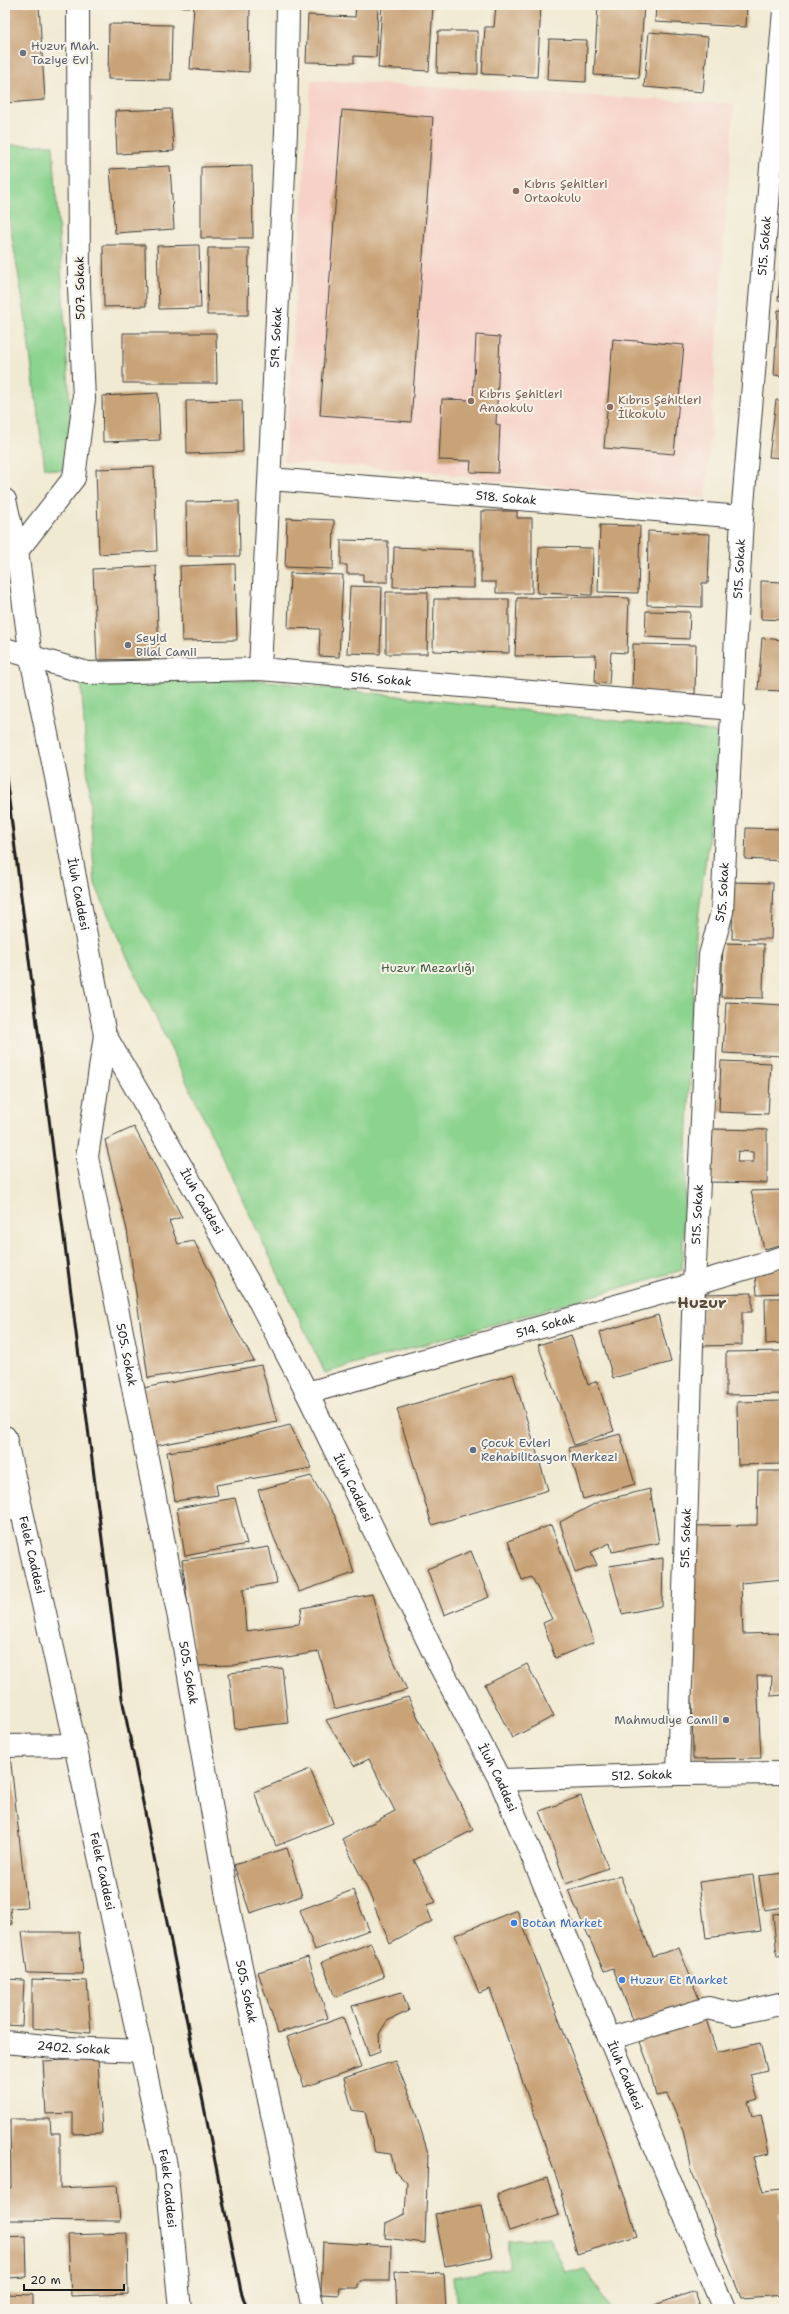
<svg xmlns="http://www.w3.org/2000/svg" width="789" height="2314" viewBox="0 0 789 2314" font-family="'Shantell Sans',sans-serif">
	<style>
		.built { fill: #f7d1c7 }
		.green { fill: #8bd38e; stroke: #547855 }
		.building { fill: #c9a378; fill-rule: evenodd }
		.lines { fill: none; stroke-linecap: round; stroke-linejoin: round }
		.minor-casing { stroke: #3c3b37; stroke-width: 24 }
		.major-casing { stroke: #3c3b37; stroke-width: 24 }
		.minor { stroke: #fff; stroke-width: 22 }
		.major { stroke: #fff; stroke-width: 22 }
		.rail { stroke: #1c1c1c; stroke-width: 3 }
		.worship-dot { fill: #6b7280; stroke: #f7f3e8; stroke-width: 1.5 }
		.education-dot { fill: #8d6e63; stroke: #f7f3e8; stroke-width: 1.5 }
		.service-dot { fill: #5c6f8a; stroke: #f7f3e8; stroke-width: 1.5 }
		.shop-dot { fill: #3f7fe0; stroke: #f7f3e8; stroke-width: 1.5 }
		.labels { text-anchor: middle; stroke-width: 4; stroke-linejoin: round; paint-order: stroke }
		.worship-label { font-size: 12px; fill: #5b616d; stroke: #f7f3e8; text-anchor: start }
		.education-label { font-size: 12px; fill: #785e54; stroke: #f7f3e8; text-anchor: start }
		.street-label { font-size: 12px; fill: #1c1c1c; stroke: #f7f3e8 }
		.park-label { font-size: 12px; fill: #435c44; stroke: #f7f3e8 }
		.service-label { font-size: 12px; fill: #4e5e75; stroke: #f7f3e8; text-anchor: start }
		.shop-label { font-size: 12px; fill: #366cbe; stroke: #f7f3e8; text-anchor: start }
		.district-label { font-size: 16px; font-weight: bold; fill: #594b3c; stroke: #f7f3e8 }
	</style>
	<rect width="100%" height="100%" fill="#f7f3e8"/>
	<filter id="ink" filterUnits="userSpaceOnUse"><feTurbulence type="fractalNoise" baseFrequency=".025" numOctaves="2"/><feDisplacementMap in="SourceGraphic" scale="8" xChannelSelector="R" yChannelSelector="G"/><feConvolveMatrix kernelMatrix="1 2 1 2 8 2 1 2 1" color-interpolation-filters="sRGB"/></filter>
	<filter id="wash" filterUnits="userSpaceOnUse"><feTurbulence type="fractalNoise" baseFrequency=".012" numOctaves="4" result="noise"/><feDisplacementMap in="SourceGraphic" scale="16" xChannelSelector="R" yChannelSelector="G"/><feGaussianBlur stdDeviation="0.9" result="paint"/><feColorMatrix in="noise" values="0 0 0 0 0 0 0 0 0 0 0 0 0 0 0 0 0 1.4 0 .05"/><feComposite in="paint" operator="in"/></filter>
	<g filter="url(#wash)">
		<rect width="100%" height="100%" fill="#f1ead3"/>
		<path class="built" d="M 311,80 L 734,104 L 706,498 L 501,482 L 427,471 L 284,462 Z"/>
		<g class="green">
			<path d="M 5,145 L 53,145 L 72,435 L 62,471 L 45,468 L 24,308 L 5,195 Z"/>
			<path d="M 81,679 L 258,680 L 722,733 L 696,934 L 682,1270 L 325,1373 L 121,944 L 95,884 Z"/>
			<path d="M 549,2237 L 565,2272 L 586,2270 L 610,2309 L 457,2309 L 454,2277 L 508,2268 L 509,2241 Z"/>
		</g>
		<g id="blocks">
			<g class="building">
				<path d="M 5,5 L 39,5 L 45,100 L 5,103 Z"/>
				<path d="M 157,5 L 191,5 L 191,7 L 157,6 Z"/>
				<path d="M 194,5 L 250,5 L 249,72 L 190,69 Z"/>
				<path d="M 356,5 L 378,5 L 376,57 L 354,56 L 354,63 L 306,62 L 308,15 L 355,17 Z"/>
				<path d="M 382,5 L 433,5 L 429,71 L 378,68 Z"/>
				<path d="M 496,5 L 541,5 L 537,77 L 482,74 L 485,27 L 494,27 Z"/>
				<path d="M 598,5 L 644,5 L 639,78 L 594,75 Z"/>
				<path d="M 656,5 L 747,5 L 746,27 L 655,22 Z"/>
				<path d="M 109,24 L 172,25 L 171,80 L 108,79 Z"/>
				<path d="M 438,31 L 478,31 L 478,74 L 437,73 Z"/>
				<path d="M 649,32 L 708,37 L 703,92 L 644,87 Z"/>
				<path d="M 549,39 L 587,40 L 586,82 L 547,80 Z"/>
				<path d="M 171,109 L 174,151 L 117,154 L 115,111 Z"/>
				<path d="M 342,110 L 433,117 L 411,422 L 320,415 Z"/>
				<path d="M 170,166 L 174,229 L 115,233 L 110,169 Z"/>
				<path d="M 252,166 L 253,238 L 201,238 L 201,167 Z"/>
				<path d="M 103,245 L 145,245 L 146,306 L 104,307 Z"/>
				<path d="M 199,245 L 201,308 L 159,309 L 157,246 Z"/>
				<path d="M 208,248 L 249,248 L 248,315 L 207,315 Z"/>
				<path d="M 781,268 L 784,268 L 784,301 L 778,300 Z"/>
				<path d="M 778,310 L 784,311 L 784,376 L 774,375 Z"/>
				<path d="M 123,333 L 216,333 L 217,383 L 123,383 Z"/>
				<path d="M 476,335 L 500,337 L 496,424 L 500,425 L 498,473 L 470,472 L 471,461 L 439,460 L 442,399 L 473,400 Z"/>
				<path d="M 613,339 L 684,345 L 674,454 L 604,448 Z"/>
				<path d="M 158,393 L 160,440 L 103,442 L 102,396 Z"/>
				<path d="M 242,400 L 243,452 L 187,454 L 186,401 Z"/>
				<path d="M 776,400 L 784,401 L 784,458 L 769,457 Z"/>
				<path d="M 154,467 L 157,551 L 99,554 L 96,469 Z"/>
				<path d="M 239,501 L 240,556 L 187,556 L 186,502 Z"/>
				<path d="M 481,511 L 517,511 L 517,518 L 532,518 L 532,593 L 496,593 L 496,582 L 481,582 Z"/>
				<path d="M 287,518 L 334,520 L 333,569 L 285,567 Z"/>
				<path d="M 600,525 L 640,526 L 638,593 L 598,592 Z"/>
				<path d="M 648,531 L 710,534 L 708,583 L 702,583 L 702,607 L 647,605 Z"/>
				<path d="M 341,540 L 388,541 L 388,582 L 363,582 L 363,574 L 347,574 L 347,565 L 341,565 Z"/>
				<path d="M 394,547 L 474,550 L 474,588 L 393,587 Z"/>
				<path d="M 539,547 L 593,548 L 592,595 L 537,593 Z"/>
				<path d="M 235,564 L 237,640 L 182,641 L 180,566 Z"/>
				<path d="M 156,566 L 159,659 L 97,660 L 93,569 Z"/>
				<path d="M 290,573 L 343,575 L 339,657 L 319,656 L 320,629 L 288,628 Z"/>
				<path d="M 761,581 L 784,582 L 784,620 L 761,619 Z"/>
				<path d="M 350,586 L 382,587 L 380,654 L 347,653 Z"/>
				<path d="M 386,592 L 428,592 L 427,654 L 386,654 Z"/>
				<path d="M 598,597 L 629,598 L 627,653 L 611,652 L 609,684 L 595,683 L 596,655 L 515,656 L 517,598 Z"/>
				<path d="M 434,599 L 509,599 L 509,653 L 433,651 Z"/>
				<path d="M 646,611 L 690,612 L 689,639 L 645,637 Z"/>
				<path d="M 762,638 L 784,640 L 784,691 L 758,690 Z"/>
				<path d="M 633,644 L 696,645 L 695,694 L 632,692 Z"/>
				<path d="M 746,828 L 784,829 L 784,861 L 745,859 Z"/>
				<path d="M 733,882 L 773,883 L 771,939 L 732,939 Z"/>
				<path d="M 723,943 L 764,944 L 763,998 L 721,997 Z"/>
				<path d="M 726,1002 L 784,1005 L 784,1056 L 723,1053 Z"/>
				<path d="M 721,1061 L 771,1063 L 768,1114 L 719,1112 Z"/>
				<path d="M 134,1127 L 182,1217 L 169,1221 L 178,1244 L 194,1241 L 212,1276 L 233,1324 L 254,1361 L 148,1378 L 127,1230 L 105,1140 Z"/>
				<path d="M 709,1129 L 767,1130 L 767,1183 L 708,1182 ZM 738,1151 L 753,1152 L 753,1162 L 737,1162 Z"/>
				<path d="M 784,1190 L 784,1244 L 764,1249 L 751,1191 Z"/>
				<path d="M 784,1268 L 784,1293 L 757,1294 L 755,1274 Z"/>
				<path d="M 752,1293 L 752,1312 L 742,1312 L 742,1345 L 702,1346 L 701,1294 Z"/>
				<path d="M 765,1298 L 784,1298 L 784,1343 L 766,1344 Z"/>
				<path d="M 658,1315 L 671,1362 L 613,1378 L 600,1332 Z"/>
				<path d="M 571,1335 L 588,1385 L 597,1381 L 614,1431 L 574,1445 L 538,1345 Z"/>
				<path d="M 784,1351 L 784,1394 L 726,1395 L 726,1352 Z"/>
				<path d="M 261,1365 L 277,1422 L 154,1446 L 143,1388 Z"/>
				<path d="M 513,1374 L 548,1490 L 432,1525 L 397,1409 Z"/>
				<path d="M 784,1401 L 784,1464 L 738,1465 L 737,1402 Z"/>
				<path d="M 290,1425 L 312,1468 L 216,1485 L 218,1495 L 175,1501 L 167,1452 L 206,1447 Z"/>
				<path d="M 620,1434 L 635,1484 L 583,1499 L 569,1448 Z"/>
				<path d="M 758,1471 L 784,1471 L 784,1579 L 741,1583 L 743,1634 L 784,1633 L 784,1695 L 771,1696 L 772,1676 L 757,1676 L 761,1758 L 693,1759 L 689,1526 L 757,1525 Z"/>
				<path d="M 311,1476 L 336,1518 L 354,1573 L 299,1592 L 274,1538 L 258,1490 Z"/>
				<path d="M 650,1489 L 659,1543 L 612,1552 L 610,1543 L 591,1552 L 597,1565 L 575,1573 L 560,1522 L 600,1501 Z"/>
				<path d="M 235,1498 L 247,1544 L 185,1556 L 177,1508 Z"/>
				<path d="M 551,1525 L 594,1642 L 555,1658 L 543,1623 L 552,1619 L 532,1577 L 522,1580 L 508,1541 Z"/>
				<path d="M 269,1547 L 277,1583 L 243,1589 L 246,1631 L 299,1624 L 302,1608 L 372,1594 L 385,1641 L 407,1690 L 334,1709 L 319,1652 L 235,1665 L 196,1666 L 182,1560 Z"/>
				<path d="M 471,1551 L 489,1597 L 444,1615 L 427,1569 Z"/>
				<path d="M 663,1558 L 662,1606 L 622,1614 L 609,1566 Z"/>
				<path d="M 527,1664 L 554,1716 L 512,1738 L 485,1685 Z"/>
				<path d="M 282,1668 L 288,1723 L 235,1729 L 229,1673 Z"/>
				<path d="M 408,1697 L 473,1830 L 414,1860 L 436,1902 L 426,1905 L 432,1921 L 390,1944 L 366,1886 L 342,1839 L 395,1811 L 369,1759 L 354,1766 L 326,1720 Z"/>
				<path d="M 5,1755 L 10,1755 L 27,1907 L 10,1908 L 12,1924 L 5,1924 Z"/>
				<path d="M 310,1769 L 333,1823 L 276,1846 L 254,1792 Z"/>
				<path d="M 581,1796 L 608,1868 L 566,1884 L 540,1811 Z"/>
				<path d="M 287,1848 L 302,1896 L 250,1913 L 234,1865 Z"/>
				<path d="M 784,1873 L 784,1907 L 764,1910 L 759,1876 Z"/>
				<path d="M 753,1875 L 761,1931 L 706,1938 L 699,1882 Z"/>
				<path d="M 620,1876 L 653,1956 L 679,1948 L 701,2004 L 635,2025 L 613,1968 L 604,1971 L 568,1890 Z"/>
				<path d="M 353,1890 L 369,1930 L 315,1950 L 300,1910 Z"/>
				<path d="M 517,1910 L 613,2161 L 637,2236 L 577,2254 L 558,2182 L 490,1989 L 479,1993 L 455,1935 Z"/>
				<path d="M 784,1913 L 784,1956 L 777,1957 L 773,1914 Z"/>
				<path d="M 22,1932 L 79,1932 L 83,1974 L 27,1973 Z"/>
				<path d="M 371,1943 L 384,1977 L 335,1997 L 322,1962 Z"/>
				<path d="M 308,1957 L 328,2018 L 278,2033 L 258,1972 Z"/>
				<path d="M 5,1979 L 24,1980 L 22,2026 L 5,2025 Z"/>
				<path d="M 32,1979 L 87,1981 L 91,2033 L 32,2028 Z"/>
				<path d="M 402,1992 L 409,2011 L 387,2021 L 379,2034 L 380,2052 L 369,2056 L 352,2006 Z"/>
				<path d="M 704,2013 L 717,2053 L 760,2043 L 767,2070 L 750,2074 L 758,2099 L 748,2102 L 752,2116 L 761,2114 L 769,2154 L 753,2157 L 763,2192 L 781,2190 L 784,2213 L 779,2215 L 784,2237 L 784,2295 L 741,2298 L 716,2235 L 705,2202 L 691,2170 L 683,2130 L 667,2094 L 656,2096 L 649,2066 L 637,2034 Z"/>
				<path d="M 343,2017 L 361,2067 L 304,2087 L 287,2037 Z"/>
				<path d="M 98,2059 L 102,2133 L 73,2134 L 73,2113 L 46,2114 L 43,2061 Z"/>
				<path d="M 395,2061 L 412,2101 L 428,2153 L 425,2243 L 385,2238 L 386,2223 L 405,2214 L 407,2183 L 395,2171 L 391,2154 L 375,2152 L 365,2112 L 352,2110 L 344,2078 Z"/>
				<path d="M 10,2119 L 50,2119 L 51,2133 L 60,2133 L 60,2188 L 117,2185 L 120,2221 L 5,2220 L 5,2188 L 11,2188 Z"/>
				<path d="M 547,2178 L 559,2215 L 509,2231 L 497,2194 Z"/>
				<path d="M 482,2205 L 492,2257 L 445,2266 L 435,2214 Z"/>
				<path d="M 127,2233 L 128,2294 L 71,2296 L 68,2235 Z"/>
				<path d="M 26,2236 L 27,2277 L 5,2278 L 5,2237 Z"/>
				<path d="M 323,2242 L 391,2246 L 390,2281 L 360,2281 L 357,2288 L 340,2288 L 339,2295 L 321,2294 Z"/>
				<path d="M 395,2271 L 444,2273 L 446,2309 L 397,2309 Z"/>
				<path d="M 695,2291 L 701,2309 L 649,2309 L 649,2307 Z"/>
				<path d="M 5,2294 L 33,2295 L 33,2309 L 5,2309 Z"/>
			</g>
		</g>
	</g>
	<g filter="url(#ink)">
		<use href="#blocks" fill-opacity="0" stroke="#3c3b37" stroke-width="1"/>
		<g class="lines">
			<defs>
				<g id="minor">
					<path id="s1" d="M 270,479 L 742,517"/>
					<path id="s2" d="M 5,500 L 17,551 L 31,658 L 56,777 L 105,1035 L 256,1295 L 307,1393 L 439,1664 L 500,1780 L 724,2309"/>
					<path d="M 17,551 L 74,478 L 84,399 L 79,287 L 78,5"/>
					<path id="s3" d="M 5,649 L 88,673 L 260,669 L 733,709"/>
					<path id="s4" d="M 260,669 L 286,132 L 288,5"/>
					<path id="s5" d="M 105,1035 L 87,1157 L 179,1618 L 230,1914 L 313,2309"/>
					<path id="s6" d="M 307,1393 L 694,1284 L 784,1257"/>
					<path d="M 5,1510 L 21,1508"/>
					<path d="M 5,1746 L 75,1745"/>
					<path id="s7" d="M 678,1774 L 694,1284 L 710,955 L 722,912 L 742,517 L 784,10"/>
					<path id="s8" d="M 500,1780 L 678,1774 L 784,1773"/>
					<path d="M 609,2039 L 708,2008 L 734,2014 L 784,2003"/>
					<path id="s9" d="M 5,2042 L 65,2048 L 142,2051"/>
				</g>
				<g id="major">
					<path id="s10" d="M 5,1437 L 75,1745 L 166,2166 L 180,2309"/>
				</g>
			</defs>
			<use href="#minor" class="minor-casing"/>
			<use href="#major" class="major-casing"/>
			<use href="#minor" class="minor"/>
			<use href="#major" class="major"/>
			<path class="rail" d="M 5,769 L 122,1698 L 241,2291 L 247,2309"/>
		</g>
	</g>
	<g class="worship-dot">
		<circle cx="23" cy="53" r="4"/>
		<circle cx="128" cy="645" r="4"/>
		<circle cx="726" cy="1720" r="4"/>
	</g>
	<g class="education-dot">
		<circle cx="516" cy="191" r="4"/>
		<circle cx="471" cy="401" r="4"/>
		<circle cx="610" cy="407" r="4"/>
	</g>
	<circle class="service-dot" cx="473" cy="1450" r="4"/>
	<g class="shop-dot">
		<circle cx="514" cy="1923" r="4"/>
		<circle cx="622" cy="1980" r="4"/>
	</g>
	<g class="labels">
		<g class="worship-label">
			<text x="31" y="50">Huzur Mah.<tspan x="31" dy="14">Taziye Evi</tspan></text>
			<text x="136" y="642">Seyid<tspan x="136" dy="14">Bilal Camii</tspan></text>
			<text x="718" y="1724" text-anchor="end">Mahmudiye Camii</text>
		</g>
		<g class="education-label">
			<text x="524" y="188">Kıbrıs Şehitleri<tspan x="524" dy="14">Ortaokulu</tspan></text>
			<text x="479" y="398">Kıbrıs Şehitleri<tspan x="479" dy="14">Anaokulu</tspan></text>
			<text x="618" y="404">Kıbrıs Şehitleri<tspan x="618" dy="14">İlkokulu</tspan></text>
		</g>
		<g class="street-label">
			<text dy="4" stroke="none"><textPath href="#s7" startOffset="1532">515. Sokak</textPath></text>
			<text transform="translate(80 288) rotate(-91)" y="4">507. Sokak</text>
			<text dy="4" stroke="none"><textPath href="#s4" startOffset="332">519. Sokak</textPath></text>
			<text dy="4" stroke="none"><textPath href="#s1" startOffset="237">518. Sokak</textPath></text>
			<text dy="4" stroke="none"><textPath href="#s7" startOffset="1208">515. Sokak</textPath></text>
			<text dy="4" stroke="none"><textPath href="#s3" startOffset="380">516. Sokak</textPath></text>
			<text dy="4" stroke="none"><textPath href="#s7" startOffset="884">515. Sokak</textPath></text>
			<text dy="4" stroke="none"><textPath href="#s2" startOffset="401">İluh Caddesi</textPath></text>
			<text dy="4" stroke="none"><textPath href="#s2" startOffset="737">İluh Caddesi</textPath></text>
			<text dy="4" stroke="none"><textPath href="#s7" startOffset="560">515. Sokak</textPath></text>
			<text dy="4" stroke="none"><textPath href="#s6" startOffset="248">514. Sokak</textPath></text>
			<text dy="4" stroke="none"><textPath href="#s5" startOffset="325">505. Sokak</textPath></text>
			<text dy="4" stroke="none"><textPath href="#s2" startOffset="1061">İluh Caddesi</textPath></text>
			<text dy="4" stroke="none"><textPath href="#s7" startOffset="236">515. Sokak</textPath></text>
			<text dy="4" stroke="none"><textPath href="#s10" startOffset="121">Felek Caddesi</textPath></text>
			<text dy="4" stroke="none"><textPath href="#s5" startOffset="649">505. Sokak</textPath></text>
			<text dy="4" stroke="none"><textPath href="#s8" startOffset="142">512. Sokak</textPath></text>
			<text dy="4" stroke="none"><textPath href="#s2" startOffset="1385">İluh Caddesi</textPath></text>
			<text dy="4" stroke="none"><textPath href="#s10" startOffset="445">Felek Caddesi</textPath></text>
			<text dy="4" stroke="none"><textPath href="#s5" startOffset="973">505. Sokak</textPath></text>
			<text dy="4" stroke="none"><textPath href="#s9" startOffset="69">2402. Sokak</textPath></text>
			<text dy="4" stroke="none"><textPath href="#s2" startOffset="1709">İluh Caddesi</textPath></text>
			<text dy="4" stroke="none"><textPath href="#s10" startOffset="769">Felek Caddesi</textPath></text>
		</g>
		<g class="park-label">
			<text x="428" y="972">Huzur Mezarlığı</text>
		</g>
		<g class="service-label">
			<text x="481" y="1447">Çocuk Evleri<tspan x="481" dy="14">Rehabilitasyon Merkezi</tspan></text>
		</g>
		<g class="shop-label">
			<text x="522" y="1927">Botan Market</text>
			<text x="630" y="1984">Huzur Et Market</text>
		</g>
		<g class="district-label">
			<text x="702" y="1308">Huzur</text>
		</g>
	</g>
	<rect width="789" height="2314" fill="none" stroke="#f7f3e8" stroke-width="20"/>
	<path d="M24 2284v6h100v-6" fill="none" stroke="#1c1c1c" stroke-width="2"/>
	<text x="30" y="2284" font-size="12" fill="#1c1c1c" stroke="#f7f3e8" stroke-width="3" paint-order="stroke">20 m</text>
</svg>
